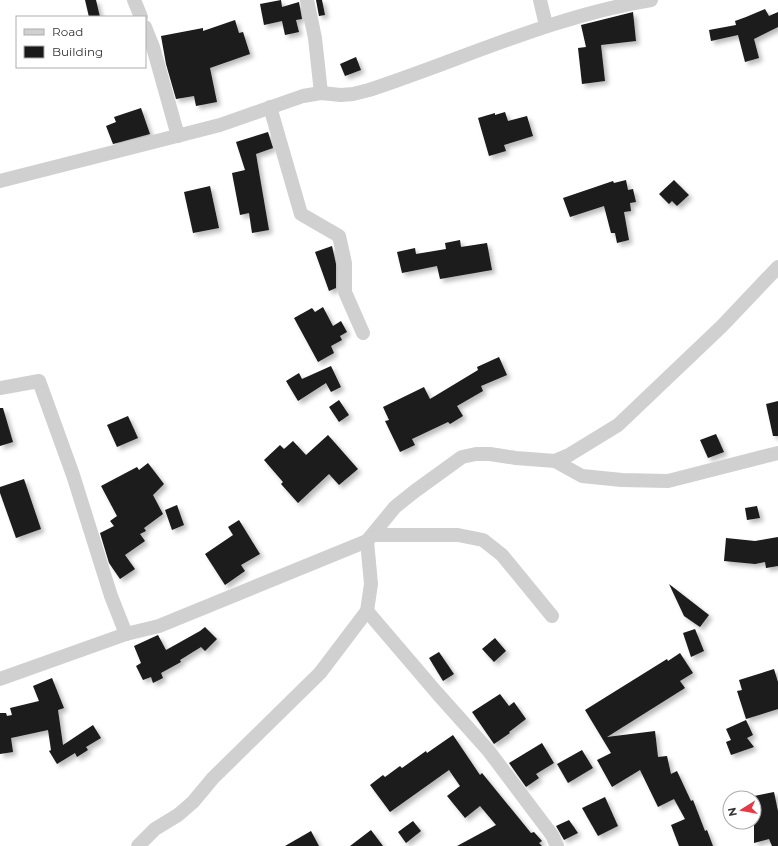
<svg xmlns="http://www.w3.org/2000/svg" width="778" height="846" viewBox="0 0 778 846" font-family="Montserrat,sans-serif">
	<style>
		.building { fill: #1a1a1a; filter: url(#shadow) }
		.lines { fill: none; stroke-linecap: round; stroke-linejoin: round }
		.minor { stroke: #d0d0d0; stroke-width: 14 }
	</style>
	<defs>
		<filter id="shadow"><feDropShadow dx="3.5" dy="3.5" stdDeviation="2" flood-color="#0004"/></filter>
	</defs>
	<rect width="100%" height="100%" fill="#fff"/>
	<g class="building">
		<path d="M 85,0 L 96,0 L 100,17 L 89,17 Z"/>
		<path d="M 281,0 L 282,7 L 299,2 L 302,19 L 296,20 L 299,32 L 285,35 L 282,21 L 264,25 L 260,4 Z"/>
		<path d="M 316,0 L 322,0 L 325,15 L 319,16 Z"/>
		<path d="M 765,9 L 769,16 L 778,12 L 778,27 L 754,39 L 759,58 L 745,62 L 738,35 L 711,41 L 709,30 L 736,25 L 735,21 L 746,17 Z"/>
		<path d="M 633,12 L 636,41 L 601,45 L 605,81 L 582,84 L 578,48 L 586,47 L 581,25 Z"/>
		<path d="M 235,20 L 239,33 L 243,32 L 250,54 L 210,68 L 217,102 L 196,106 L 194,96 L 176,99 L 166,64 L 161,36 L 203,28 L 203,31 Z"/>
		<path d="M 356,57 L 361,70 L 345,76 L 340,64 Z"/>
		<path d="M 141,108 L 150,134 L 113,144 L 106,126 L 116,122 L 114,117 Z"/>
		<path d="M 505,112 L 508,121 L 527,116 L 533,136 L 504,145 L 506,151 L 489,156 L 478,118 L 495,113 L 495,115 Z"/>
		<path d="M 268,132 L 273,148 L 256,154 L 269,230 L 252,233 L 249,213 L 240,215 L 232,173 L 245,170 L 236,142 Z"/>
		<path d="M 626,180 L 628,190 L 633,189 L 636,202 L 630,203 L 631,211 L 624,212 L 629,240 L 617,243 L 615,233 L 611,233 L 604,206 L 570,217 L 563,198 L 613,181 L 614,183 Z"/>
		<path d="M 674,180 L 689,195 L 677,206 L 672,201 L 669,204 L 659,194 Z"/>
		<path d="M 210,186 L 219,228 L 193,233 L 184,192 Z"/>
		<path d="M 460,240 L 461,247 L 487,243 L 492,270 L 440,279 L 437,266 L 402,273 L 397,252 L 415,248 L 416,254 L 446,249 L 445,243 Z"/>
		<path d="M 332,246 L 336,264 L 336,288 L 329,291 L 315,252 Z"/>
		<path d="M 323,307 L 333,326 L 341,321 L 347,332 L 340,336 L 342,340 L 331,346 L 334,353 L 318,362 L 294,318 L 312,308 L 315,312 Z"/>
		<path d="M 499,357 L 507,375 L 481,386 L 483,391 L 457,406 L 463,416 L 450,424 L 448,422 L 412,439 L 415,445 L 400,452 L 385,421 L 389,420 L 383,407 L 424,387 L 430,399 L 478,370 L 477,367 Z"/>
		<path d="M 331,366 L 341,387 L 331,392 L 326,383 L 298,401 L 286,381 L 299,373 L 302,379 Z"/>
		<path d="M 339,400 L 349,415 L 339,422 L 329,407 Z"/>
		<path d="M 778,401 L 778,436 L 773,436 L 766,404 Z"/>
		<path d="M 0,408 L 3,408 L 13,442 L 0,446 Z"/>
		<path d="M 128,416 L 138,438 L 117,447 L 107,425 Z"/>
		<path d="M 716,434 L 724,452 L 708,458 L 700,440 Z"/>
		<path d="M 328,435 L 358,469 L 339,485 L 329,474 L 298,503 L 281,484 L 283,482 L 264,460 L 280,445 L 284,449 L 293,441 L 306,455 Z"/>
		<path d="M 148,463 L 164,484 L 153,495 L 163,514 L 144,528 L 146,531 L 140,534 L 145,541 L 125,555 L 135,569 L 120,579 L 109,563 L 100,533 L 114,526 L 110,521 L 117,516 L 101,486 L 137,467 L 139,470 Z"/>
		<path d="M 24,479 L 41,529 L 16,538 L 0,493 L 0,487 Z"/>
		<path d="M 177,505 L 184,525 L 172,530 L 165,510 Z"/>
		<path d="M 757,506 L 760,518 L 747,520 L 745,508 Z"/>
		<path d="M 239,520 L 260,554 L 241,565 L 245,571 L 225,585 L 205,554 L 233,535 L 228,527 Z"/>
		<path d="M 778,537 L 778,566 L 766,568 L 765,562 L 755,564 L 724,561 L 726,538 L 755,541 Z"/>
		<path d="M 669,584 L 709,615 L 700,627 L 684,616 Z"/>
		<path d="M 205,627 L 217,639 L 205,651 L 201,647 L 180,660 L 181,662 L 161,673 L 163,678 L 153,683 L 151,677 L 143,680 L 136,666 L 141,663 L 134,646 L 158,635 L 166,650 L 200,631 Z"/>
		<path d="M 695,629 L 704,651 L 691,657 L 683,633 Z"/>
		<path d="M 495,638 L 506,651 L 494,662 L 482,649 Z"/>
		<path d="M 439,652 L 454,674 L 443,681 L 429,658 Z"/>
		<path d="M 680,653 L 693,673 L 680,681 L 685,688 L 607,737 L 655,731 L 658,757 L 667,756 L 671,774 L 677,771 L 691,801 L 693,800 L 705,831 L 707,830 L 713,846 L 679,846 L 671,825 L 685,819 L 674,799 L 658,807 L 640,770 L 612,787 L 597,760 L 611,753 L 585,710 L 667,659 L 668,661 Z"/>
		<path d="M 774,669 L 778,682 L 778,709 L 746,719 L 737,691 L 742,690 L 739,680 Z"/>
		<path d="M 52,678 L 64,708 L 58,710 L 63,745 L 93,725 L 101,738 L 86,747 L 88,750 L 77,757 L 75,753 L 57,764 L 49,751 L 51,750 L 48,730 L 11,738 L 13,752 L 0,754 L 0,713 L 6,713 L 7,716 L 12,715 L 10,708 L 39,701 L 33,686 Z"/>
		<path d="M 500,694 L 509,706 L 514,702 L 526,719 L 509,732 L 510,733 L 494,744 L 472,712 Z"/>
		<path d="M 746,720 L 753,735 L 747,738 L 754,747 L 731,755 L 726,742 L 731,740 L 726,729 Z"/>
		<path d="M 453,735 L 480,775 L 482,773 L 531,833 L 534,832 L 542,841 L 539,843 L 542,846 L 457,846 L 496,825 L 480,806 L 465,818 L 447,796 L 460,786 L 449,770 L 390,812 L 370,785 L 383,775 L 385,777 L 400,766 L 402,768 L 426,751 L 427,753 Z"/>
		<path d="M 542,743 L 554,763 L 536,774 L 539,778 L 526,787 L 509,763 Z"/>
		<path d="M 582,750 L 593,768 L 568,783 L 557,764 Z"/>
		<path d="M 774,792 L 778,811 L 778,846 L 772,846 L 769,839 L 754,843 L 754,796 Z"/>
		<path d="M 605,797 L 618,826 L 598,836 L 582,808 Z"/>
		<path d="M 569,820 L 578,833 L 564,840 L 556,826 Z"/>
		<path d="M 413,821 L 421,831 L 406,843 L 398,832 Z"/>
		<path d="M 371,830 L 383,846 L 350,846 Z"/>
		<path d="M 311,831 L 319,846 L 285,846 Z"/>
	</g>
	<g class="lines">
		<g class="minor">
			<path d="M 134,0 L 141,17"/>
			<path d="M 307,0 L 315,38 L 321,93"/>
			<path d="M 540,0 L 546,25"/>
			<path d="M 145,27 L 153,47 L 178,136"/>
			<path d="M 270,107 L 301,214 L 339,236 L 345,263 L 345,292 L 363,333"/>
			<path d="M 0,181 L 220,125 L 303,96 L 321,93 L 341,95 L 353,94 L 369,90 C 463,59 553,16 651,0"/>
			<path d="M 0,388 L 39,381 L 73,475 L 111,596 L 126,634"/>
			<path d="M 555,461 L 582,476 L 622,480 L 668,481 L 778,453"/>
			<path d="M 374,535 L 458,535 L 483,540 L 502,555 L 552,616"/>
			<path d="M 367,611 L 437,693 L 488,750 L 552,835 L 557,846"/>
			<path d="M 0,679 L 126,634 L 159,626 L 367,541"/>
			<path d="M 138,846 L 155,829 L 178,815 L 193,802 L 213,778 L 320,673 L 367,611 L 371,584 L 367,541 L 395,507 L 415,491 L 462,457 L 476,454 L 490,454 L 516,458 L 555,461 L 569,455 L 618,425 L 722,326 L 778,267"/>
		</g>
	</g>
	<rect x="16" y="16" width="130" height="52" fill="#ffffff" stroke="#adadad"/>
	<rect x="24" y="29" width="20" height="6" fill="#d0d0d0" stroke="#adadad"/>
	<text x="52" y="36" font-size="12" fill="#333333">Road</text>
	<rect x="24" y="46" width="20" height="12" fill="#1a1a1a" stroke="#adadad"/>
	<text x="52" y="56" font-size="12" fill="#333333">Building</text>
	<g transform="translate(742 810) rotate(259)"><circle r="19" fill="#ffffff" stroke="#adadad"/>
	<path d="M0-3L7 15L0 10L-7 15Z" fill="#e63946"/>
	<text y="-6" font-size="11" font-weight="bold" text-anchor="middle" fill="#333333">N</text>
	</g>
</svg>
